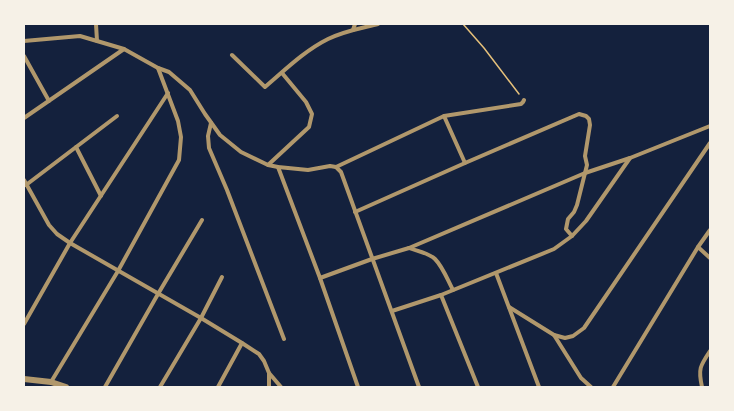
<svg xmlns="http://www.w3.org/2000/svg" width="734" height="411" viewBox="0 0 734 411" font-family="'Libre Baskerville',serif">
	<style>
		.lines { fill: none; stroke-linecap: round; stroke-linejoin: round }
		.path { stroke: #e5c07b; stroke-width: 1.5 }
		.minor { stroke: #b1986c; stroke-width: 4 }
		.tertiary { stroke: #b1986c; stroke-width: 6 }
	</style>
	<rect width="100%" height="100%" fill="#14213d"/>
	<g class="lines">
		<path class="path" d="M 463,24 L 484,48 L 519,94"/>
		<g class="minor">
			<path d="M 96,24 L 97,41"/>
			<path d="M 353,30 L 355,24"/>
			<path d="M 24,41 L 80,36 L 124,49 L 158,68 L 169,72 L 190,90 L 205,114 L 220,135 L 241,152 L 268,165 L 278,167 L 308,170 L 330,166 L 336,167 L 444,116 L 521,104 L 523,102 L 524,100"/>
			<path d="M 232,55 L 265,87 C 285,70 304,51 328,39 C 344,31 362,28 378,24"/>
			<path d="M 24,56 L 49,101"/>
			<path d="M 444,116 L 465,163"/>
			<path d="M 24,118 L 124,49"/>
			<path d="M 211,123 L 208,136 L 209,148 L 227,190 L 284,339"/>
			<path d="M 76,147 L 101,196"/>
			<path d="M 268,165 L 309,127 L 312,114 L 306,102 L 282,73"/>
			<path d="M 278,167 L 320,278 L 358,387"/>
			<path d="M 336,167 L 341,172 L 419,387"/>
			<path d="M 24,180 L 49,225 L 57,234 L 70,243 L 201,318 L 242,343 L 259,354 L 264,361 L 269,373 L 269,387"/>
			<path d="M 26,185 L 117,116"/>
			<path d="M 355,212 L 465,163 L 579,114 L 586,116 L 589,119 L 590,125 L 585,156 L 587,165 L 577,205 L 574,212 L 568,219 L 566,229 L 572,236"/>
			<path d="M 698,247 L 710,258"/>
			<path d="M 409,248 C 417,251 429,253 435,259 C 443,267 448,281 453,290"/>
			<path d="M 496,273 L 539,387"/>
			<path d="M 320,278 L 372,259 L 409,248 L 585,173 L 630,158 L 710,126"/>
			<path d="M 441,295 L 478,387"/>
			<path d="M 509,307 L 554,335 L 581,378 L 591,387"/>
			<path d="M 392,311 L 441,295 L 554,249 L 572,236 L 586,221 L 630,158"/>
			<path d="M 24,324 L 70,243 L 168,93"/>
			<path d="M 554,335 L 565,338 L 573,336 L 584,328 L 710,143"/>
			<path d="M 269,373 L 281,387"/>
			<path d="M 51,382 L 118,271 L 179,160 L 181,137 L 178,121 L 158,68"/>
			<path d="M 105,387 L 158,294 L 202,220"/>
			<path d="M 160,387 L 201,318 L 222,277"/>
			<path d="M 218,387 L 242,343"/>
			<path d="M 613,387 L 698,247 L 710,230"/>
			<path d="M 702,387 C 698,369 700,366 710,351"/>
		</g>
		<path class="tertiary" d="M 24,379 L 51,382 L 66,387"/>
	</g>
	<rect width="734" height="411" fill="none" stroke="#f6f1e7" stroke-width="50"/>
</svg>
